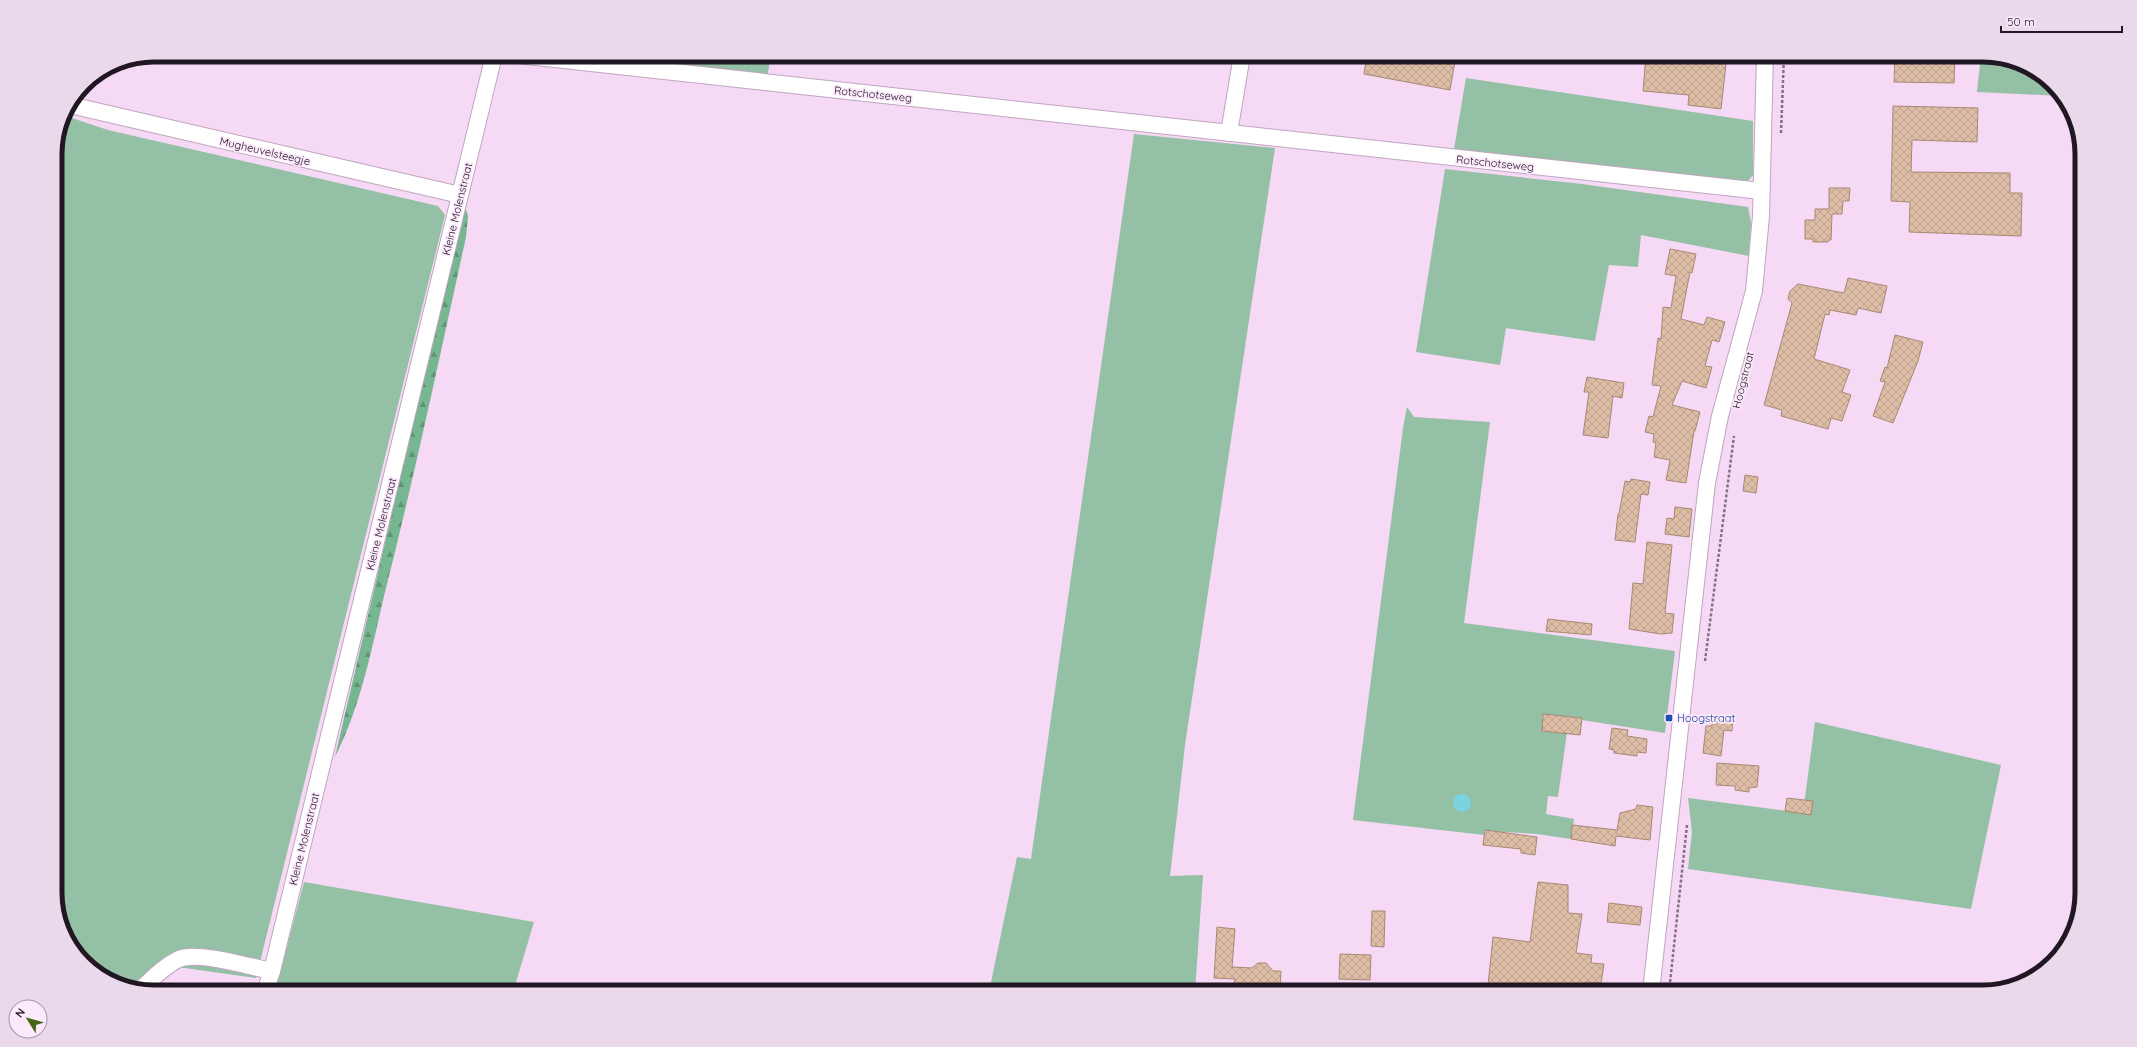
<svg xmlns="http://www.w3.org/2000/svg" width="2137" height="1047" viewBox="0 0 2137 1047" font-family="Quicksand,sans-serif">
	<style>
		.green { fill: #94c0a6 }
		.forest { fill: url(#forest-firs) }
		.water { fill: #7bd3df }
		.building { fill: url(#building-cross-hatch); stroke: #a88873 }
		.lines { fill: none; stroke-linecap: round; stroke-linejoin: round }
		.minor-casing { stroke: #c0a5c0; stroke-width: 18 }
		.path { stroke: #827083; stroke-width: 2.5; stroke-dasharray: 3 2; stroke-linecap: butt }
		.minor { stroke: #fff; stroke-width: 16 }
		.transit-dot { fill: #1a4fb4; stroke: #fceafc; stroke-width: 1.5 }
		.labels { text-anchor: middle; stroke-width: 3.5; stroke-linejoin: round; paint-order: stroke }
		.street-label { font-size: 11px; fill: #211722; stroke: #fceafc }
		.transit-label { font-size: 11px; fill: #164399; stroke: #fceafc; text-anchor: start }
		.rim { fill: none; stroke: #211722; stroke-width: 5 }
	</style>
	<defs>
		<pattern id="forest-firs" width="22" height="20" patternUnits="userSpaceOnUse"><rect width="22" height="20" fill="#76b792"/><path d="M5 1l3.5 6h-7zM16 11l3.5 6h-7z" fill="#609477"/></pattern>
		<pattern id="building-cross-hatch" width="8" height="8" patternUnits="userSpaceOnUse"><rect width="8" height="8" fill="#debda6"/><path d="M0 0l8 8M0 8l8-8" fill="none" stroke="#bea28f"/></pattern>
	</defs>
	<rect width="100%" height="100%" fill="#f5d9f5"/>
	<g class="green">
		<path d="M 603,55 L 771,55 L 767,78 L 602,62 Z"/>
		<path d="M 1981,55 L 2026,65 L 2062,96 L 1977,92 Z"/>
		<path d="M 1466,78 L 1753,121 L 1753,175 L 1747,182 L 1738,182 L 1454,149 Z"/>
		<path d="M 63,115 L 108,130 L 438,206 L 445,215 L 256,978 L 170,966 L 144,990 L 111,982 L 72,948 L 55,899 L 55,148 Z"/>
		<path d="M 1134,134 L 1275,148 L 1185,745 L 1170,876 L 1203,875 L 1195,992 L 989,992 L 1017,857 L 1031,859 Z"/>
		<path d="M 1445,169 L 1582,184 L 1748,207 L 1751,223 L 1749,256 L 1641,235 L 1638,267 L 1609,265 L 1595,341 L 1506,328 L 1500,365 L 1416,352 Z"/>
		<path d="M 1407,407 L 1414,417 L 1490,422 L 1464,623 L 1675,651 L 1665,733 L 1569,718 L 1558,797 L 1548,796 L 1546,814 L 1574,819 L 1571,839 L 1537,834 L 1505,832 L 1502,837 L 1353,820 L 1403,428 Z"/>
		<path d="M 1815,722 L 2001,765 L 1971,909 L 1688,869 L 1692,832 L 1688,798 L 1803,813 Z"/>
		<path d="M 304,882 L 534,922 L 513,992 L 275,992 Z"/>
		<path d="M 174,983 L 233,992 L 165,992 Z"/>
	</g>
	<path class="forest" d="M 464,204 L 468,216 L 466,237 C 440,355 415,474 385,592 C 372,647 361,706 335,757 Z"/>
	<circle class="water" cx="1462" cy="803" r="9"/>
	<g class="building">
		<path d="M 1367,55 L 1456,55 L 1450,90 L 1364,74 Z"/>
		<path d="M 1646,55 L 1727,55 L 1721,109 L 1688,105 L 1689,95 L 1643,91 Z"/>
		<path d="M 1895,55 L 1955,55 L 1954,83 L 1894,82 Z"/>
		<path d="M 1893,106 L 1978,108 L 1977,142 L 1912,140 L 1911,172 L 2010,173 L 2010,193 L 2022,193 L 2021,236 L 1909,232 L 1910,202 L 1891,201 Z"/>
		<path d="M 1829,188 L 1850,188 L 1849,201 L 1843,201 L 1842,214 L 1832,214 L 1831,240 L 1828,240 L 1828,242 L 1813,242 L 1813,239 L 1805,239 L 1805,220 L 1815,220 L 1815,209 L 1829,209 Z"/>
		<path d="M 1670,249 L 1696,254 L 1692,273 L 1690,272 L 1681,319 L 1704,325 L 1707,317 L 1725,322 L 1719,342 L 1712,340 L 1705,366 L 1712,367 L 1706,388 L 1682,381 L 1672,405 L 1700,412 L 1695,431 L 1694,431 L 1686,483 L 1666,480 L 1670,460 L 1654,457 L 1656,443 L 1653,442 L 1654,434 L 1645,432 L 1649,416 L 1653,417 L 1661,386 L 1652,385 L 1658,338 L 1661,339 L 1663,307 L 1671,308 L 1676,276 L 1665,274 Z"/>
		<path d="M 1848,278 L 1887,286 L 1881,313 L 1858,308 L 1856,315 L 1830,310 L 1829,315 L 1825,314 L 1814,359 L 1850,370 L 1842,392 L 1851,395 L 1842,421 L 1831,418 L 1828,429 L 1781,416 L 1782,410 L 1764,405 L 1792,303 L 1788,299 L 1790,291 L 1798,284 L 1844,293 Z"/>
		<path d="M 1895,335 L 1923,342 L 1918,361 L 1893,423 L 1873,416 L 1885,382 L 1880,381 L 1885,367 L 1887,368 Z"/>
		<path d="M 1587,377 L 1624,383 L 1622,398 L 1613,396 L 1608,438 L 1583,435 L 1589,392 L 1584,392 Z"/>
		<path d="M 1745,475 L 1758,477 L 1756,493 L 1743,491 Z"/>
		<path d="M 1631,479 L 1650,482 L 1648,495 L 1641,494 L 1635,542 L 1615,540 L 1618,514 L 1619,514 L 1625,481 L 1630,482 Z"/>
		<path d="M 1675,507 L 1692,509 L 1689,537 L 1665,534 L 1667,518 L 1674,519 Z"/>
		<path d="M 1647,542 L 1672,545 L 1665,613 L 1674,614 L 1672,633 L 1661,634 L 1629,629 L 1633,583 L 1643,584 Z"/>
		<path d="M 1548,619 L 1592,624 L 1591,635 L 1546,631 Z"/>
		<path d="M 1543,714 L 1582,718 L 1580,735 L 1542,731 Z"/>
		<path d="M 1719,716 L 1733,717 L 1732,731 L 1724,730 L 1721,756 L 1703,753 L 1706,726 L 1712,726 L 1712,717 L 1719,718 Z"/>
		<path d="M 1612,728 L 1628,730 L 1627,736 L 1647,739 L 1646,753 L 1637,752 L 1637,756 L 1614,753 L 1614,750 L 1609,749 Z"/>
		<path d="M 1717,763 L 1759,766 L 1757,787 L 1749,788 L 1749,792 L 1735,790 L 1735,786 L 1716,785 Z"/>
		<path d="M 1787,798 L 1813,801 L 1811,815 L 1785,811 Z"/>
		<path d="M 1637,805 L 1653,807 L 1650,840 L 1616,836 L 1615,846 L 1571,839 L 1572,825 L 1617,830 L 1620,813 L 1636,809 Z"/>
		<path d="M 1485,830 L 1537,837 L 1535,855 L 1521,853 L 1521,849 L 1483,845 Z"/>
		<path d="M 1538,882 L 1568,885 L 1568,913 L 1582,914 L 1576,953 L 1592,955 L 1591,963 L 1604,964 L 1601,983 L 1585,982 L 1584,992 L 1543,992 L 1488,985 L 1493,937 L 1530,942 Z"/>
		<path d="M 1609,903 L 1642,907 L 1640,925 L 1607,922 Z"/>
		<path d="M 1372,911 L 1385,911 L 1384,947 L 1371,946 Z"/>
		<path d="M 1217,927 L 1235,929 L 1232,967 L 1252,968 L 1258,963 L 1266,963 L 1273,971 L 1281,971 L 1280,987 L 1234,984 L 1235,979 L 1214,978 Z"/>
		<path d="M 1340,954 L 1371,955 L 1370,980 L 1339,979 Z"/>
	</g>
	<g class="lines">
		<defs>
			<g id="minor">
				<path d="M 518,55 L 1761,191"/>
				<path d="M 70,105 L 460,195"/>
				<path d="M 1229,133 L 1242,55"/>
				<path d="M 141,989 C 153,978 164,966 179,959 C 199,951 250,967 272,971"/>
				<path d="M 265,992 L 272,971 L 494,55"/>
				<path d="M 1651,992 L 1707,483 L 1720,416 L 1754,291 L 1761,216 L 1765,55"/>
			</g>
		</defs>
		<use href="#minor" class="minor-casing"/>
		<g class="path">
			<path d="M 1781,133 L 1784,55"/>
			<path d="M 1705,661 L 1734,436"/>
			<path d="M 1669,992 L 1687,825"/>
		</g>
		<use href="#minor" class="minor"/>
	</g>
	<rect class="transit-dot" x="1665" y="714" width="8" height="8" rx="2"/>
	<g class="labels">
		<g class="street-label">
			<text transform="translate(873 94) rotate(6)" y="4">Rotschotseweg</text>
			<text transform="translate(265 151) rotate(13)" y="4">Mugheuvelsteegje</text>
			<text transform="translate(1495 163) rotate(6)" y="4">Rotschotseweg</text>
			<text transform="translate(457 209) rotate(-76)" y="4">Kleine Molenstraat</text>
			<text transform="translate(1743 380) rotate(-76)" y="4">Hoogstraat</text>
			<text transform="translate(381 524) rotate(-76)" y="4">Kleine Molenstraat</text>
			<text transform="translate(304 839) rotate(-76)" y="4">Kleine Molenstraat</text>
		</g>
		<g class="transit-label">
			<text x="1677" y="722">Hoogstraat</text>
		</g>
	</g>
	<path d="M0 0H2137V1047H0ZM154 62H1983A92 92 0 0 1 2075 154V893A92 92 0 0 1 1983 985H154A92 92 0 0 1 62 893V154A92 92 0 0 1 154 62Z" fill="#ead9eb" fill-rule="evenodd"/>
	<path class="rim" d="M154 62H1983A92 92 0 0 1 2075 154V893A92 92 0 0 1 1983 985H154A92 92 0 0 1 62 893V154A92 92 0 0 1 154 62Z"/>
	<g transform="translate(28 1019) rotate(307)"><circle r="19" fill="#fceafc" stroke="#a496a5"/>
	<path d="M0-3L7 15L0 10L-7 15Z" fill="#466417"/>
	<text y="-6" font-size="11" font-weight="bold" text-anchor="middle" fill="#211722">N</text>
	</g>
	<path d="M2001 26v6h121v-6" fill="none" stroke="#211722" stroke-width="2"/>
	<text x="2007" y="26" font-size="12" fill="#211722" stroke="#fceafc" stroke-width="3" paint-order="stroke">50 m</text>
</svg>
